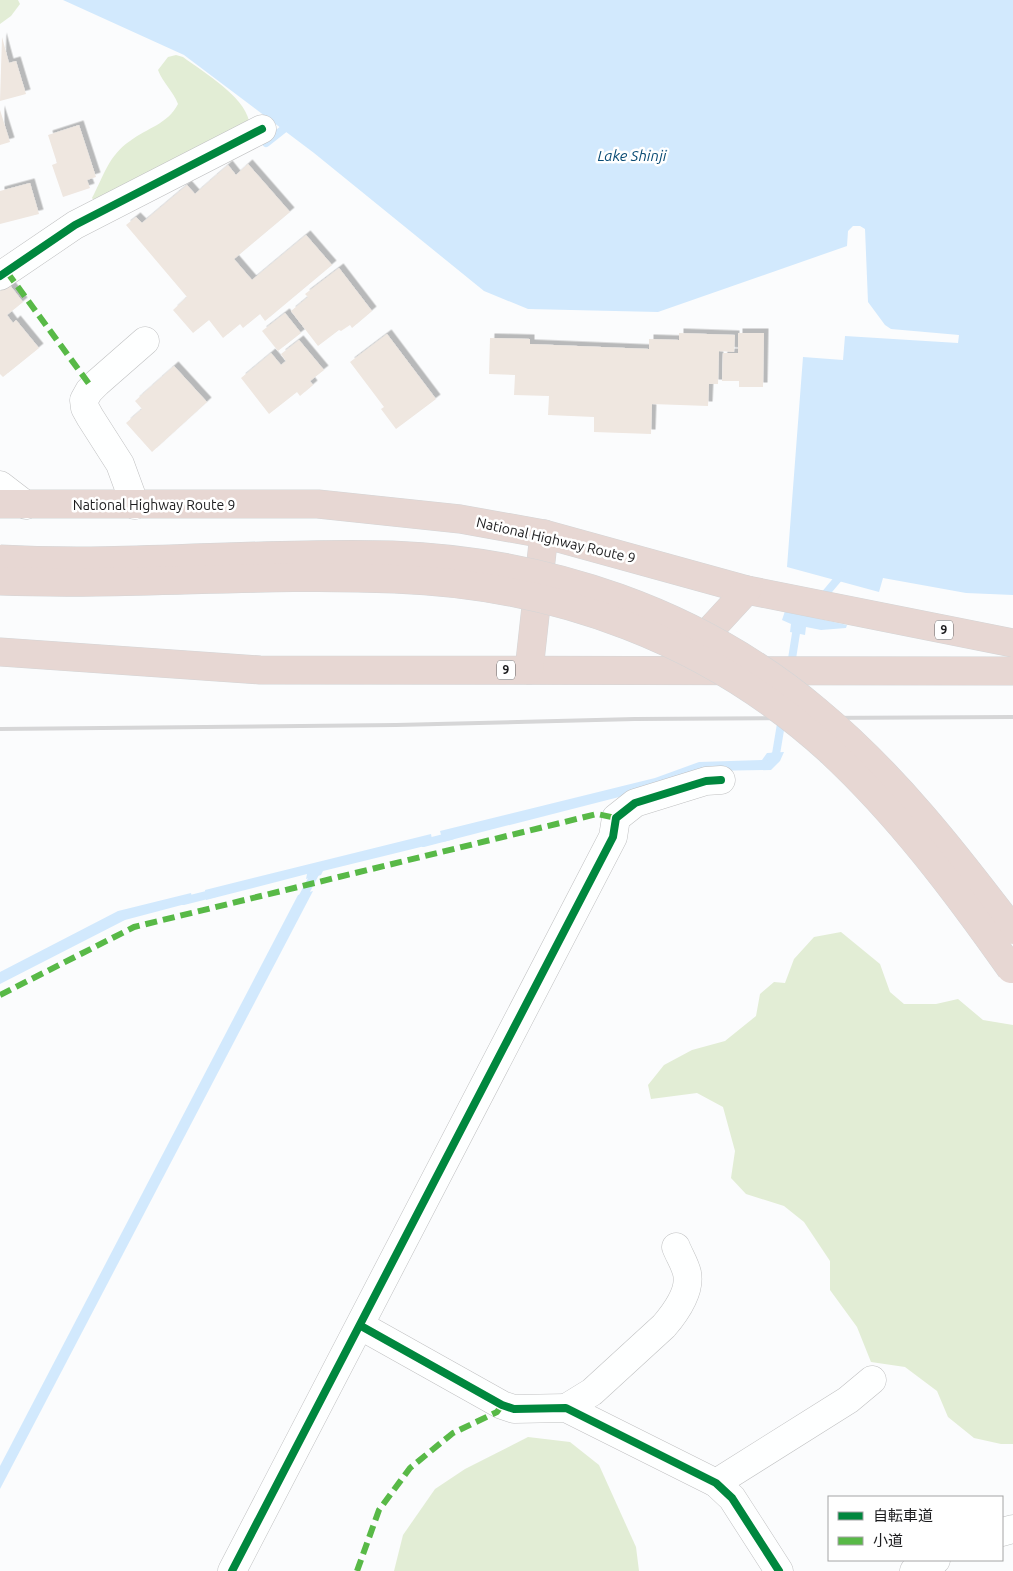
<svg xmlns="http://www.w3.org/2000/svg" width="1013" height="1571" viewBox="0 0 1013 1571" font-family="Ubuntu,'Noto Sans JP',sans-serif">
	<style>
		.green { fill: #e2edd5 }
		.water { fill: #d2e9fd }
		.lines { fill: none; stroke-linecap: round; stroke-linejoin: round }
		.stream { stroke: #d2e9fd; stroke-width: 8 }
		.building { fill: #efe7e0; filter: url(#shadow) }
		.minor-casing { stroke: #c0c1c2; stroke-width: 29 }
		.highway-casing { stroke: #d4d5d6; stroke-width: 29 }
		.minor { stroke: #feffff; stroke-width: 28 }
		.highway { stroke: #e7d7d3; stroke-width: 28 }
		.rail { stroke: #d6d6d7; stroke-width: 4 }
		.highway-bridge-casing { stroke: #d4d5d6; stroke-width: 29; stroke-linecap: butt }
		.highway-bridge { stroke: #e7d7d3; stroke-width: 28 }
		.quiet { stroke: #58b947; stroke-width: 6; stroke-dasharray: 12 6; stroke-linecap: butt }
		.cycleway-casing { stroke: #fff; stroke-width: 11 }
		.cycleway { stroke: #00873e; stroke-width: 8 }
		.labels { text-anchor: middle; stroke-width: 5; stroke-linejoin: round; paint-order: stroke }
		.shield { fill: #fff; stroke: #606062; stroke-width: 1 }
		.shield-label { font-size: 12px; font-weight: bold; fill: #1c1c1e }
		.street-label { font-size: 14px; fill: #1c1c1e; stroke: #fff }
		.water-label { font-size: 15px; font-style: italic; fill: #094b74; stroke: #fff }
	</style>
	<defs>
		<filter id="shadow"><feDropShadow dx="4.5" dy="-4.5" stdDeviation="0" flood-color="#0004"/></filter>
	</defs>
	<rect width="100%" height="100%" fill="#fbfcfd"/>
	<g class="green">
		<path d="M 0,0 L 18,0 L 20,4 L 11,16 L 0,24 Z"/>
		<path d="M 176,55 L 183,57 C 203,72 244,96 249,121 L 95,202 L 92,198 C 104,176 108,156 130,141 C 147,128 168,124 178,104 C 173,91 163,83 158,70 L 168,57 Z"/>
		<path d="M 841,932 L 880,964 L 890,992 L 904,1004 L 936,1004 L 958,999 L 983,1020 L 1013,1025 L 1013,1444 L 1001,1444 L 974,1438 L 948,1417 L 937,1391 L 905,1367 L 871,1362 L 857,1327 L 830,1290 L 830,1261 L 804,1222 L 784,1206 L 746,1194 L 731,1178 L 735,1151 L 723,1107 L 697,1093 L 651,1099 L 648,1085 L 664,1065 L 692,1050 L 725,1041 L 756,1016 L 760,994 L 774,982 L 785,983 L 794,959 L 814,937 Z"/>
		<path d="M 528,1437 L 570,1442 L 599,1465 L 636,1547 L 639,1571 L 394,1571 L 403,1535 L 435,1489 L 465,1469 Z"/>
	</g>
	<g class="water">
		<path d="M 63,0 L 1013,0 L 1013,595 L 966,593 L 883,578 L 879,592 L 787,567 L 803,357 L 843,360 L 845,336 L 958,343 L 959,335 L 891,329 L 885,325 L 868,302 L 865,229 L 860,226 L 853,226 L 848,231 L 847,246 L 658,312 L 528,309 L 484,291 L 314,153 L 184,55 Z"/>
		<path d="M 785,611 L 847,625 L 846,628 L 821,630 L 806,627 L 805,635 L 790,632 L 791,624 L 782,620 Z"/>
		<path d="M 784,752 L 780,761 L 771,770 L 705,771 L 662,786 L 443,842 L 440,831 L 655,778 L 699,762 L 762,760 L 767,753 Z"/>
		<path d="M 431,834 L 433,844 L 323,871 L 321,875 L 306,879 L 307,874 L 206,900 L 205,890 Z"/>
		<path d="M 313,891 L 0,1489 L 0,1466 L 298,895 Z"/>
		<path d="M 191,893 L 193,902 L 125,920 L 0,984 L 0,972 L 118,911 Z"/>
	</g>
	<g class="lines">
		<g class="stream">
			<path d="M 266,143 L 290,124"/>
			<path d="M 821,599 L 842,574"/>
			<path d="M 791,665 L 797,627 L 813,608"/>
			<path d="M 771,759 L 776,754 L 782,718"/>
			<path d="M 424,843 L 451,836"/>
			<path d="M 301,900 L 318,868"/>
			<path d="M 183,901 L 215,893"/>
		</g>
	</g>
	<g class="building">
		<path d="M 2,37 L 9,63 L 16,61 L 26,94 L 0,101 Z"/>
		<path d="M 0,110 L 10,142 L 0,145 Z"/>
		<path d="M 79,125 L 96,177 L 87,180 L 90,188 L 63,197 L 52,165 L 57,163 L 48,135 Z"/>
		<path d="M 248,164 L 290,212 L 234,259 L 252,280 L 306,235 L 332,265 L 265,321 L 260,314 L 243,328 L 240,324 L 223,338 L 209,320 L 193,333 L 173,310 L 187,297 L 126,225 L 136,217 L 142,223 L 187,185 L 195,194 L 228,165 L 236,175 Z"/>
		<path d="M 30,183 L 39,214 L 0,224 L 0,191 Z"/>
		<path d="M 339,268 L 372,311 L 352,328 L 350,325 L 341,331 L 339,330 L 318,346 L 291,311 L 308,297 L 305,294 Z"/>
		<path d="M 9,284 L 23,302 L 7,315 L 13,323 L 16,320 L 39,348 L 3,377 L 0,374 L 0,291 Z"/>
		<path d="M 285,313 L 301,333 L 278,351 L 262,331 Z"/>
		<path d="M 679,333 L 735,335 L 734,352 L 719,351 L 718,384 L 709,384 L 708,406 L 652,404 L 651,434 L 594,432 L 594,417 L 548,415 L 549,396 L 514,395 L 515,375 L 489,374 L 490,338 L 530,339 L 530,344 L 649,349 L 649,339 L 679,340 Z"/>
		<path d="M 738,333 L 764,333 L 763,387 L 739,387 L 739,381 L 722,381 L 723,353 L 738,353 Z"/>
		<path d="M 387,334 L 436,399 L 396,429 L 381,409 L 384,407 L 350,362 Z"/>
		<path d="M 299,340 L 324,370 L 310,381 L 313,385 L 300,396 L 297,392 L 269,414 L 241,378 L 271,353 L 281,365 L 286,361 L 281,354 Z"/>
		<path d="M 174,366 L 207,402 L 152,452 L 126,423 L 142,409 L 135,401 Z"/>
	</g>
	<g class="lines">
		<defs>
			<g id="minor">
				<path d="M 0,276 L 75,225 L 262,129"/>
				<path d="M 0,485 L 26,505"/>
				<path d="M 135,505 L 120,464 L 90,417 L 85,408 L 84,400 L 89,391 L 97,383 L 145,341"/>
				<path d="M 361,1326 L 502,1405 L 514,1409 L 566,1408 L 716,1483 L 732,1498 L 779,1571"/>
				<path d="M 566,1408 L 592,1392 L 664,1326 C 675,1313 691,1291 687,1273 C 685,1264 679,1255 676,1247"/>
				<path d="M 716,1483 L 848,1400 L 872,1380"/>
				<path d="M 1002,1532 L 1013,1529"/>
				<path d="M 232,1571 L 613,837 L 616,818 L 635,803 L 706,781 L 721,780"/>
				<path d="M 914,1571 L 936,1560"/>
			</g>
			<g id="highway">
				<path d="M 0,504 L 318,504 L 460,519 L 544,534 L 747,590 L 1013,643"/>
				<path d="M 0,652 L 260,670 L 1013,671"/>
				<path d="M 689,653 L 747,590"/>
				<path d="M 529,670 L 544,534"/>
			</g>
		</defs>
		<use href="#minor" class="minor-casing"/>
		<use href="#highway" class="highway-casing"/>
		<use href="#minor" class="minor"/>
		<use href="#highway" class="highway"/>
		<path class="rail" d="M 0,729 L 396,725 L 635,719 L 1013,717"/>
		<defs>
			<g id="highway-bridge">
				<path d="M 0,559 C 131,566 261,551 392,555 C 547,561 698,611 817,711 C 893,774 954,852 1013,930"/>
				<path d="M 0,581 C 132,586 264,573 395,579 C 557,585 708,640 829,750 C 899,815 956,891 1011,969"/>
			</g>
		</defs>
		<use href="#highway-bridge" class="highway-bridge-casing"/>
		<use href="#highway-bridge" class="highway-bridge"/>
		<g class="quiet">
			<path d="M 7,272 L 92,388"/>
			<path d="M 0,995 L 134,927 L 597,814 L 616,818"/>
			<path d="M 357,1571 L 379,1510 L 410,1468 L 453,1433 L 497,1412 L 502,1405"/>
		</g>
		<defs>
			<g id="cycleway">
				<path d="M 0,276 L 75,225 L 262,129"/>
				<path d="M 361,1326 L 502,1405 L 514,1409 L 566,1408 L 716,1483 L 732,1498 L 779,1571"/>
				<path d="M 232,1571 L 613,837 L 616,818 L 635,803 L 706,781 L 721,780"/>
			</g>
		</defs>
		<use href="#cycleway" class="cycleway-casing"/>
		<use href="#cycleway" class="cycleway"/>
	</g>
	<g class="labels">
		<g class="shield">
			<rect x="935" y="620.5" width="18" height="19" rx="4"/>
			<rect x="497" y="660.5" width="18" height="19" rx="4"/>
		</g>
		<g class="shield-label">
			<text x="944" y="634">9</text>
			<text x="506" y="674">9</text>
		</g>
		<g class="street-label">
			<text x="154" y="510">National Highway Route 9</text>
			<text transform="translate(556 540) rotate(13)" y="5">National Highway Route 9</text>
		</g>
		<g class="water-label">
			<text x="632" y="161">Lake Shinji</text>
		</g>
	</g>
	<rect x="828" y="1496" width="175" height="65" fill="#ffffff" stroke="#a4a4a5"/>
	<rect x="838" y="1512" width="25" height="8" fill="#00873e" stroke="#a4a4a5"/>
	<text x="873" y="1521" font-size="15" fill="#1c1c1e">自転車道</text>
	<rect x="838" y="1537" width="25" height="8" fill="#58b947" stroke="#a4a4a5"/>
	<text x="873" y="1546" font-size="15" fill="#1c1c1e">小道</text>
</svg>
